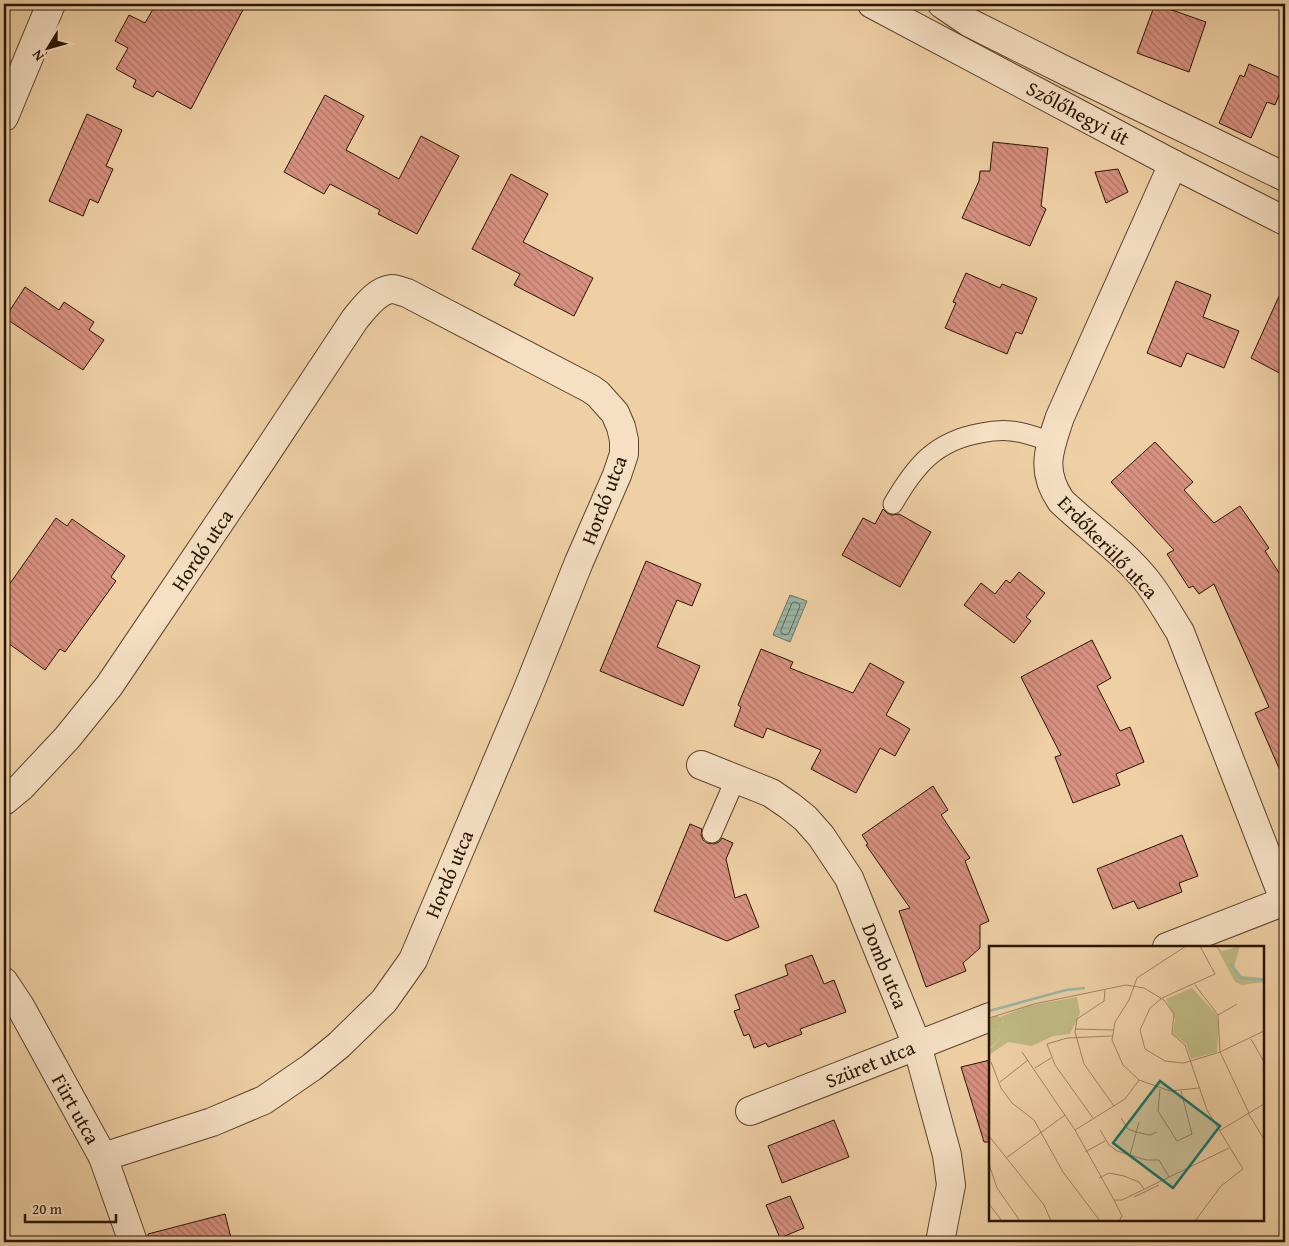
<svg xmlns="http://www.w3.org/2000/svg" width="1289" height="1246" viewBox="0 0 1289 1246" font-family="'Gentium Book Plus',serif">
	<style>
		.water { fill: url(#water-rules); stroke: #6d7664 }
		.lines { fill: none; stroke-linecap: round; stroke-linejoin: round }
		.shore { stroke: #626654; stroke-width: 1 }
		.building { fill: url(#building-back-hatch); stroke: #291402 }
		.service-casing { stroke: #5a432b; stroke-width: 21 }
		.minor-casing { stroke: #5a432b; stroke-width: 30 }
		.service { stroke: #f5e0c4; stroke-width: 19 }
		.minor { stroke: #f5e0c4; stroke-width: 28 }
		.labels { text-anchor: middle; stroke-width: 4; stroke-linejoin: round; paint-order: stroke }
		.street-label { font-size: 20px; fill: #291402; stroke: #f5e0c4 }
		.inset-river { fill: none; stroke: #9ab7a6; stroke-width: 2.5 }
		.inset-road { fill: none; stroke: #a08564; stroke-width: 1 }
		.view { fill: #0f766e; fill-opacity: 0.15; stroke: #0f766e; stroke-width: 2.5 }
		.inset-edge { fill: none; stroke: #291402; stroke-width: 2.5 }
	</style>
	<defs>
		<pattern id="water-rules" width="6" height="5" patternUnits="userSpaceOnUse" patternTransform="scale(1.25)"><rect width="6" height="5" fill="#9ab7a6"/><path d="M0 2.5h6" fill="none" stroke="#859c8d"/></pattern>
		<pattern id="building-back-hatch" width="6" height="6" patternUnits="userSpaceOnUse" patternTransform="scale(1.25)"><rect width="6" height="6" fill="#d89181"/><path d="M-1 5l2 2M0 0l6 6M5-1l2 2" fill="none" stroke="#af7567"/></pattern>
	</defs>
	<rect width="100%" height="100%" fill="#efd0a5"/>
	<filter id="stains"><feTurbulence type="fractalNoise" baseFrequency=".004" numOctaves="4"/><feColorMatrix values="0 0 0 0 .2 0 0 0 0 .09 0 0 0 0 .02 0 0 0 .5 -.17"/></filter>
	<radialGradient id="worn" r=".72"><stop offset=".6" stop-color="#630" stop-opacity="0"/><stop offset="1" stop-color="#630" stop-opacity=".3"/></radialGradient>
	<path class="water" d="M 790,595 L 807,601 L 790,642 L 773,635 Z"/>
	<g class="lines">
		<path class="shore" d="M 795,602 L 799,604 L 800,606 L 789,633 L 786,635 L 781,633 L 781,630 L 792,603 Z"/>
	</g>
	<g class="building">
		<path d="M 156,4 L 246,4 L 191,109 L 157,91 L 153,97 L 133,87 L 136,80 L 116,69 L 128,48 L 115,41 L 129,15 L 145,23 Z"/>
		<path d="M 1155,4 L 1206,22 L 1189,72 L 1137,53 Z"/>
		<path d="M 1249,64 L 1285,80 L 1275,105 L 1267,102 L 1251,138 L 1219,123 L 1240,75 L 1244,77 Z"/>
		<path d="M 325,95 L 364,116 L 346,150 L 399,179 L 421,136 L 459,156 L 417,234 L 378,214 L 380,210 L 330,184 L 324,194 L 284,172 Z"/>
		<path d="M 87,114 L 122,130 L 106,166 L 113,169 L 98,203 L 90,199 L 83,216 L 49,201 Z"/>
		<path d="M 993,142 L 1048,148 L 1041,206 L 1046,209 L 1030,246 L 962,218 L 979,181 L 980,171 L 990,171 Z"/>
		<path d="M 1118,169 L 1128,192 L 1106,203 L 1095,172 Z"/>
		<path d="M 511,174 L 548,194 L 523,242 L 593,278 L 574,316 L 514,285 L 520,274 L 472,249 Z"/>
		<path d="M 966,273 L 1000,288 L 1002,284 L 1037,298 L 1022,334 L 1016,332 L 1007,354 L 945,328 L 956,303 L 953,302 Z"/>
		<path d="M 1176,281 L 1211,295 L 1203,317 L 1239,331 L 1224,368 L 1187,353 L 1181,367 L 1147,353 Z"/>
		<path d="M 1285,283 L 1285,376 L 1251,358 Z"/>
		<path d="M 25,287 L 59,310 L 64,302 L 94,322 L 89,330 L 104,340 L 83,370 L 5,318 Z"/>
		<path d="M 1155,442 L 1193,482 L 1184,490 L 1214,523 L 1240,506 L 1269,548 L 1265,551 L 1285,582 L 1285,637 L 1282,645 L 1285,654 L 1285,782 L 1255,713 L 1269,707 L 1214,584 L 1199,594 L 1193,586 L 1189,588 L 1167,554 L 1174,550 L 1111,482 Z"/>
		<path d="M 883,509 L 887,513 L 892,515 L 899,514 L 931,532 L 900,587 L 842,555 L 863,518 L 875,524 Z"/>
		<path d="M 56,518 L 67,526 L 72,519 L 125,556 L 111,577 L 116,581 L 65,652 L 60,649 L 45,670 L 4,640 L 4,592 Z"/>
		<path d="M 646,561 L 701,584 L 692,606 L 677,600 L 657,647 L 700,666 L 683,706 L 600,671 Z"/>
		<path d="M 1019,572 L 1045,593 L 1026,617 L 1031,621 L 1014,643 L 964,605 L 981,583 L 995,594 L 1006,580 L 1010,583 Z"/>
		<path d="M 1092,640 L 1111,678 L 1097,686 L 1120,731 L 1130,727 L 1144,762 L 1116,774 L 1120,785 L 1073,803 L 1055,757 L 1061,755 L 1021,677 Z"/>
		<path d="M 761,649 L 793,662 L 790,668 L 853,693 L 870,663 L 904,682 L 886,715 L 910,729 L 895,756 L 880,748 L 856,793 L 811,769 L 821,750 L 767,728 L 763,738 L 734,726 L 741,707 L 738,705 Z"/>
		<path d="M 933,786 L 948,810 L 941,815 L 970,858 L 965,861 L 989,921 L 980,925 L 980,948 L 963,963 L 966,971 L 926,987 L 899,911 L 910,908 L 866,845 L 868,844 L 862,835 Z"/>
		<path d="M 690,824 L 702,829 L 701,835 L 703,840 L 707,843 L 714,844 L 719,842 L 722,838 L 733,843 L 726,859 L 735,898 L 746,894 L 759,927 L 727,941 L 654,911 Z"/>
		<path d="M 1182,835 L 1198,876 L 1179,883 L 1182,892 L 1138,909 L 1134,901 L 1113,909 L 1097,869 Z"/>
		<path d="M 812,955 L 824,984 L 834,980 L 846,1012 L 800,1029 L 802,1034 L 768,1047 L 766,1043 L 754,1048 L 749,1034 L 744,1036 L 734,1011 L 740,1009 L 735,995 L 788,975 L 785,965 Z"/>
		<path d="M 990,1060 L 990,1142 L 984,1142 L 961,1067 Z"/>
		<path d="M 834,1120 L 849,1157 L 782,1183 L 768,1146 Z"/>
		<path d="M 790,1196 L 804,1228 L 780,1238 L 766,1205 Z"/>
		<path d="M 225,1214 L 232,1242 L 149,1242 L 148,1234 Z"/>
	</g>
	<g class="lines">
		<defs>
			<g id="service">
				<path d="M 893,504 C 915,466 935,441 981,433 C 991,431 1001,430 1011,431 C 1025,432 1039,438 1052,442"/>
				<path d="M 712,833 L 736,778"/>
			</g>
			<g id="minor">
				<path d="M 872,4 L 1173,164 L 1285,221"/>
				<path d="M 942,4 L 970,23 L 1070,73 L 1285,177"/>
				<path d="M 4,117 L 51,4"/>
				<path d="M 1173,164 L 1060,417 C 1049,450 1040,470 1061,501 C 1089,528 1122,550 1146,580 C 1159,596 1169,615 1180,632 L 1285,902"/>
				<path d="M 701,765 L 771,793 L 790,806 L 805,818 L 821,836 L 849,878 L 917,1045 L 947,1155 L 951,1185 L 940,1242"/>
				<path d="M 4,801 L 21,787 L 67,738 L 109,686 L 261,461 L 355,319 C 364,308 377,290 392,289 C 397,289 402,292 407,293 L 591,389 L 598,394 L 615,413 L 621,427 L 624,440 L 624,454 L 617,475 L 579,562 L 527,691 L 413,960 L 384,1001 L 339,1045 L 312,1067 L 264,1100 L 212,1122 L 103,1157"/>
				<path d="M 1167,947 L 1285,901"/>
				<path d="M 4,982 L 20,1006 L 103,1157 L 133,1242"/>
				<path d="M 750,1111 L 990,1017"/>
			</g>
		</defs>
		<use href="#service" class="service-casing"/>
		<use href="#minor" class="minor-casing"/>
		<use href="#service" class="service"/>
		<use href="#minor" class="minor"/>
	</g>
	<g class="labels">
		<g class="street-label">
			<text transform="translate(1078 113) rotate(28)" y="7">Szőlőhegyi út</text>
			<text transform="translate(604 500) rotate(-69)" y="7">Hordó utca</text>
			<text transform="translate(1108 547) rotate(46)" y="7">Erdőkerülő utca</text>
			<text transform="translate(202 550) rotate(-56)" y="7">Hordó utca</text>
			<text transform="translate(449 874) rotate(-67)" y="7">Hordó utca</text>
			<text transform="translate(885 966) rotate(68)" y="7">Domb utca</text>
			<text transform="translate(870 1064) rotate(-22)" y="7">Szüret utca</text>
			<text transform="translate(76 1109) rotate(61)" y="7">Fürt utca</text>
		</g>
	</g>
	<g transform="translate(989 946)">
		<rect width="275" height="275" fill="#efd0a5"/>
		<path d="M 227,0 L 233,5 L 251,0 L 245,21 L 253,30 L 275,32 L 275,36 L 253,39 L 246,36 ZM 203,42 L 228,69 L 230,79 L 228,106 L 202,113 L 197,98 L 184,88 L 186,73 L 177,53 ZM 88,51 L 91,67 L 81,88 L 64,90 L 43,100 L 19,96 L 0,109 L 0,104 L 11,93 L 8,88 L 0,86 L 0,78 L 10,84 L 15,76 L 11,71 L 39,60 Z" fill="#bfb982"/>
		<path d="M 38,61 L 38,74 L 25,80 L 16,78 L 15,70 ZM0 77a7 7 0 1 1 14 0a7 7 0 1 1-14 0Z" fill="#bfb982"/>
		<path d="M 0,86 L 8,88 L 11,93 L 0,103 Z" fill="#bfb982"/>
		<path class="inset-river" d="M 242,18 L 251,32 L 275,34M 0,65 L 77,44 L 96,42"/>
		<path class="inset-road" d="M 197,0 L 148,32 L 140,54 L 126,76 L 123,94 L 134,119 L 150,134 L 181,145 L 210,142M 211,0 L 226,28 L 173,52 L 161,62 L 151,84 L 156,103 L 176,115 L 195,117 L 231,106 L 275,85M 206,39 L 229,69 L 231,106 L 260,167M 116,44 L 115,55 L 88,73 L 86,86 L 95,118 L 125,160M 229,69 L 248,58M 0,72 L 45,58 L 137,39 L 155,42 L 175,54 L 185,68 L 183,88 L 196,99 L 218,164 L 254,223 L 232,240 L 206,275M 86,83 L 124,84M 262,93 L 275,116M 33,106 L 86,184 L 125,254 L 133,270 L 130,275M 2,116 L 12,142 L 23,157 L 45,174 L 74,226 L 111,275M 46,122 L 62,112M 11,136 L 39,114M 171,143 L 169,165 L 188,195 L 203,188 L 192,145M 259,167 L 275,193M 104,172 L 66,119 L 58,98 L 78,92 L 123,90M 132,172 L 139,183 L 147,186 L 161,189 L 168,186M 86,184 L 136,153 L 150,134M 111,184 L 120,199 L 128,205 L 157,214 L 170,214 L 180,231M 230,185 L 275,158M 0,190 L 55,259 L 62,275M 96,206 L 116,195M 141,209 L 150,176M 17,212 L 76,169M 0,218 L 8,242 L 31,275M 110,232 L 120,227 L 135,230 L 150,236 L 155,243M 145,251 L 170,239M 125,254 L 133,254 L 240,202M 0,258 L 13,275"/>
		<path class="view" d="M 171,135 L 231,180 L 184,242 L 124,197 Z"/>
		<rect width="275" height="275" class="inset-edge"/>
	</g>
	<rect width="1289" height="1246" fill="none" stroke="#efd0a5" stroke-width="20"/>
	<rect x="5" y="5" width="1279" height="1236" fill="none" stroke="#291402" stroke-width="2.5"/>
	<rect x="10" y="10" width="1269" height="1226" fill="none" stroke="#291402"/>
	<g transform="translate(48 48) rotate(233)" stroke="#f5e0c4" stroke-width="4" paint-order="stroke">
	<path d="M0-4L9 19L0 12L-9 19Z" fill="#291402"/>
	<text y="-8" font-size="14" font-weight="bold" text-anchor="middle" fill="#291402">N</text>
	</g>
	<path d="M25 1214v8h91v-8" fill="none" stroke="#291402" stroke-width="2.5"/>
	<text x="32" y="1214" font-size="15" fill="#291402" stroke="#f5e0c4" stroke-width="4" paint-order="stroke">20 m</text>
	<rect width="100%" height="100%" filter="url(#stains)"/>
	<rect width="100%" height="100%" fill="url(#worn)"/>
</svg>
